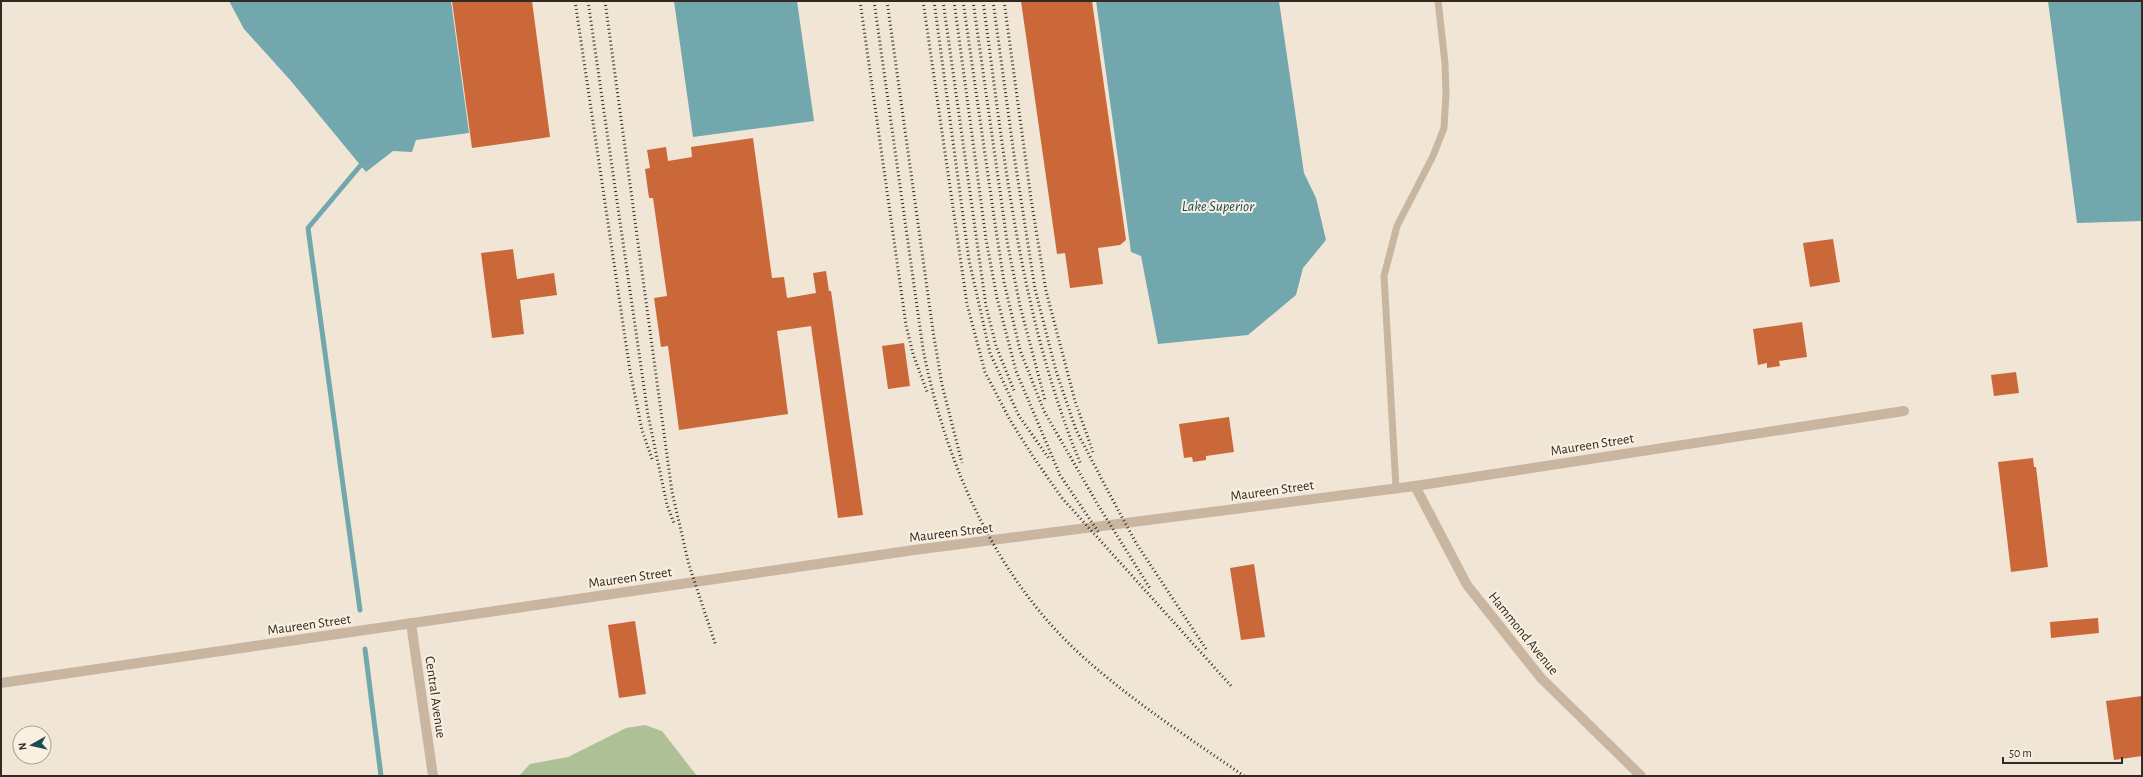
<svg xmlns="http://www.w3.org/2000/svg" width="2143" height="777" viewBox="0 0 2143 777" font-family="'Alegreya Sans',sans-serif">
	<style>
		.green { fill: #aec095 }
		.water { fill: #73a7ae }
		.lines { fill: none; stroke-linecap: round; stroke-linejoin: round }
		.stream { stroke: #73a7ae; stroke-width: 5 }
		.building { fill: #ca683a }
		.lane { stroke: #c9b6a1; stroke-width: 7 }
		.street { stroke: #c9b6a1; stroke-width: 10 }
		.rail { stroke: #332a24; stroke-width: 3; stroke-dasharray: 1 3; stroke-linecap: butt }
		.labels { text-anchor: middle; stroke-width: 4; stroke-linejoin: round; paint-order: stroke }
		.street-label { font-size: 14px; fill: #332a24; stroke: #f9f0e1 }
		.water-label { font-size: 15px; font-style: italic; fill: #194c55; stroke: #f9f0e1 }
	</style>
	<rect width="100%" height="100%" fill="#f1e6d5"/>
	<path class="green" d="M 645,725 L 662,731 L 697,776 L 519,776 L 530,764 L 568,757 L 626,728 Z"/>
	<g class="water">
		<path d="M 229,1 L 451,1 L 469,133 L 416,140 L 412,152 L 393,151 L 366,172 L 291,81 L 244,29 Z"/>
		<path d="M 674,1 L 797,1 L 814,121 L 693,137 Z"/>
		<path d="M 1096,1 L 1279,1 L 1304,173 L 1316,198 L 1326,240 L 1303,268 L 1296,295 L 1248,335 L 1158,344 L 1141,256 L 1131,252 Z"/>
		<path d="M 2048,1 L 2142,1 L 2142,221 L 2077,223 Z"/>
	</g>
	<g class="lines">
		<g class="stream">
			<path d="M 360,610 L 308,228 L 360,166"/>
			<path d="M 365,649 L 381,776"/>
		</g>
	</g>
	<g class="building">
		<path d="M 452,1 L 532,1 L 550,137 L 472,148 Z"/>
		<path d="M 1021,1 L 1092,1 L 1126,240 L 1120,245 L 1098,248 L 1103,284 L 1070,288 L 1065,253 L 1057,254 Z"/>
		<path d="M 753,138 L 772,278 L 784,277 L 787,298 L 816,293 L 813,273 L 826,271 L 829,291 L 831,291 L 863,515 L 838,518 L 811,326 L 777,331 L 788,414 L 679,430 L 668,346 L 661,347 L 654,298 L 667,296 L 653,198 L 649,198 L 645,169 L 650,168 L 647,150 L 666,147 L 668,161 L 692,157 L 691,147 Z"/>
		<path d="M 1833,239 L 1840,282 L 1810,287 L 1803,243 Z"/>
		<path d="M 513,249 L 517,279 L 554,273 L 557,295 L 520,300 L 524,334 L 492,338 L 481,253 Z"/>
		<path d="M 1802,322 L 1807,357 L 1779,361 L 1780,366 L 1767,368 L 1767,363 L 1758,365 L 1753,329 Z"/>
		<path d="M 904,343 L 910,386 L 888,389 L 882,346 Z"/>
		<path d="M 2016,372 L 2019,393 L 1994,396 L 1991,375 Z"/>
		<path d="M 1229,417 L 1234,452 L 1206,456 L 1206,460 L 1193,462 L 1192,457 L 1184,458 L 1179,424 Z"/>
		<path d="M 2033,458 L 2034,467 L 2036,467 L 2048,567 L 2011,572 L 1998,462 Z"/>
		<path d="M 1254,564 L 1265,637 L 1241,640 L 1230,568 Z"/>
		<path d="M 2098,618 L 2099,633 L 2051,638 L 2050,622 Z"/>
		<path d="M 635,621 L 646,694 L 619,698 L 608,625 Z"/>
		<path d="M 2142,696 L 2142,756 L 2114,760 L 2106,701 Z"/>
	</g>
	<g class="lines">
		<path class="lane" d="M 1396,488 L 1384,276 L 1397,226 L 1433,156 L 1444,128 L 1446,94 L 1445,63 L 1438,1"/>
		<g class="street">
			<path d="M 1415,486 L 1467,585 L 1541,678 L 1641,776"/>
			<path d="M 411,623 L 433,776"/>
			<path d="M 1,683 L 914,550 L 1415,486 L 1904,411"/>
		</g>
		<g class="rail">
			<path d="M 575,1 L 630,371 L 642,430 L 653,462"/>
			<path d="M 588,1 L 648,415 L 667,505 L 674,523"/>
			<path d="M 605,1 L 672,492 L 689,565 L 716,646"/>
			<path d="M 860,1 L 906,325 L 913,354 L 928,394"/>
			<path d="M 874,1 L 923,349 C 946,466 998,584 1090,663 C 1138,705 1192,740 1244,776"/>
			<path d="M 887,1 L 933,331 L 942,385 L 962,463"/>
			<path d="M 923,1 L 967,304 L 985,372 L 1010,420 L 1034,458 L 1062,498 L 1232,687"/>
			<path d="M 934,1 L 969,260 L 990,353 L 1019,416 L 1050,460"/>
			<path d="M 943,1 L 986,306 L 996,346 L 1015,393"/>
			<path d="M 954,1 L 986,239 L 997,298 L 1016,371 L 1060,475 L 1099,533"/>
			<path d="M 963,1 L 994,217 L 1004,282 L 1020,350 L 1044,411 L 1098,505 L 1151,590"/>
			<path d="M 973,1 L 1007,241 L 1020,306 L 1045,400"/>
			<path d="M 983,1 C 1005,161 1019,314 1081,465"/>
			<path d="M 993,1 L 1014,155 L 1035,289 L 1056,371 L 1076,430 L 1109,493 L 1136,543 L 1206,649"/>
			<path d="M 1004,1 L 1031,199 L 1046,291 L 1075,401 L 1094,455"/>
		</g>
	</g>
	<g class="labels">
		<g class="street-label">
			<text transform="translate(1592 444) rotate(-9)" y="5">Maureen Street</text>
			<text transform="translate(1272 490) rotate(-8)" y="5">Maureen Street</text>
			<text transform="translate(951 532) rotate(-7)" y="5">Maureen Street</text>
			<text transform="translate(630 577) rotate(-8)" y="5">Maureen Street</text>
			<text transform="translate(309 624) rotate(-8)" y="5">Maureen Street</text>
			<text transform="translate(1524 633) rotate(51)" y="5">Hammond Avenue</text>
			<text transform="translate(436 697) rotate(82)" y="5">Central Avenue</text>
		</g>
		<g class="water-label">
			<text x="1218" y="211">Lake Superior</text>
		</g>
	</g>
	<rect width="2143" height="777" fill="none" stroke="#332a24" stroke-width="4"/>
	<g transform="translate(32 745) rotate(262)"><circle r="19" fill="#f9f0e1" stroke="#aaa195"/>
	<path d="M0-3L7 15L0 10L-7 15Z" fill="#194c55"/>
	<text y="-6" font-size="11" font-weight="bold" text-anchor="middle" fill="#332a24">N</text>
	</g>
	<path d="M2003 757v6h119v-6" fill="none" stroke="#332a24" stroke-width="2"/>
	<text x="2009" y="757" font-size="12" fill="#332a24" stroke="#f9f0e1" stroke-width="3" paint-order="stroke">50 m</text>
</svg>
